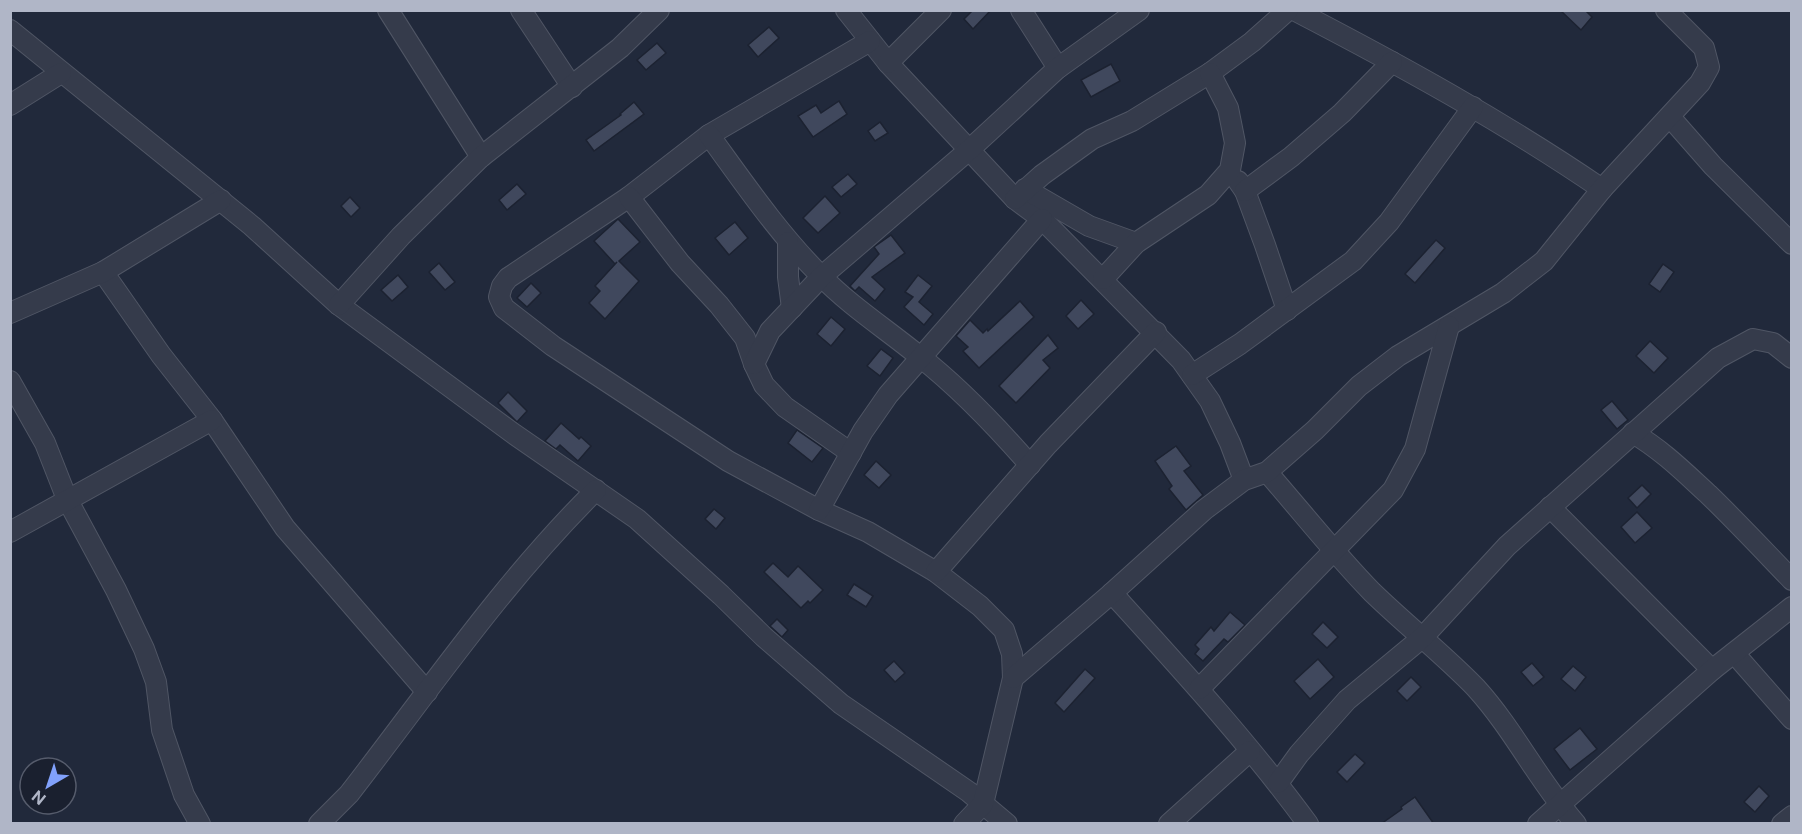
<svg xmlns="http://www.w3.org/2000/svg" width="1802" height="834" viewBox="0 0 1802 834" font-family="'Public Sans',sans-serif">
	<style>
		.building { fill: #40485d; stroke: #1c2231; stroke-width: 1.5 }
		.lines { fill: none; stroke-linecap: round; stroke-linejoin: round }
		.street-casing { stroke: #505665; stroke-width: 22 }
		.street { stroke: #353b4b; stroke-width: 20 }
	</style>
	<rect width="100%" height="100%" fill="#21293b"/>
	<g class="building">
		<path d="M 973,10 L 991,10 L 973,29 L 964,19 Z"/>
		<path d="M 1560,10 L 1585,10 L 1592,17 L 1581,30 Z"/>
		<path d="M 769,27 L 779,38 L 758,57 L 748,45 Z"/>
		<path d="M 657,43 L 666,53 L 646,70 L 637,60 Z"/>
		<path d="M 1111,64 L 1120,81 L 1091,97 L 1081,80 Z"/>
		<path d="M 839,101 L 847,114 L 813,137 L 798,116 L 816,105 L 821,113 Z"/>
		<path d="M 634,102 L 644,114 L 594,151 L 586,140 L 621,115 L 620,114 Z"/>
		<path d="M 880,122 L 888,133 L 875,141 L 868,131 Z"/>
		<path d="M 848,174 L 857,184 L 841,197 L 832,187 Z"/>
		<path d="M 517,184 L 526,194 L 507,210 L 499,200 Z"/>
		<path d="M 825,196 L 840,213 L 818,233 L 803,218 Z"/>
		<path d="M 350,197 L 360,208 L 351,217 L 341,206 Z"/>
		<path d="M 618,219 L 640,242 L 619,261 L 639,281 L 605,319 L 589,303 L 600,291 L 595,286 L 617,262 L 615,264 L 594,241 Z"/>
		<path d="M 735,222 L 748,238 L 729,255 L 715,238 Z"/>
		<path d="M 891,235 L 905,253 L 872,277 L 885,289 L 875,301 L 859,287 L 855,291 L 850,286 L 879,254 L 874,247 Z"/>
		<path d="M 1436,240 L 1445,248 L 1415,283 L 1405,274 Z"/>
		<path d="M 439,263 L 455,282 L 445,290 L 429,272 Z"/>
		<path d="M 1663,264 L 1674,272 L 1660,292 L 1649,284 Z"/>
		<path d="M 398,275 L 408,287 L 392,301 L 381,290 Z"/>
		<path d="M 918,275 L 932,286 L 919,302 L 933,314 L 924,325 L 904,307 L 913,297 L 905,292 Z"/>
		<path d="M 531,283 L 541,293 L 527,307 L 517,298 Z"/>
		<path d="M 1081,300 L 1094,314 L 1078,329 L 1066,316 Z"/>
		<path d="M 1020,301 L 1034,317 L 979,368 L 963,351 L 968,347 L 956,336 L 970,320 L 983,333 L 987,329 L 988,331 Z"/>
		<path d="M 831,317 L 845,329 L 831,346 L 817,334 Z"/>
		<path d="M 1048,335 L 1058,348 L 1043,360 L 1050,368 L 1016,403 L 999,386 Z"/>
		<path d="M 1650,341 L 1668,358 L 1654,373 L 1636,356 Z"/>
		<path d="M 881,349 L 893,358 L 880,376 L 867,366 Z"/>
		<path d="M 508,392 L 527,411 L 517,422 L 498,403 Z"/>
		<path d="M 1612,401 L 1628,420 L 1617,429 L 1601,410 Z"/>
		<path d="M 561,423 L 579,439 L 581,437 L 591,446 L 578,461 L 560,445 L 556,449 L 545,441 Z"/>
		<path d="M 797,430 L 823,448 L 812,462 L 788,443 Z"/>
		<path d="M 1176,446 L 1191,466 L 1184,471 L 1203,495 L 1186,510 L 1169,489 L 1172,486 L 1155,461 Z"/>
		<path d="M 876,461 L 891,475 L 879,488 L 864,475 Z"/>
		<path d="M 1642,485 L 1651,494 L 1637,508 L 1628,498 Z"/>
		<path d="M 714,509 L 725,518 L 716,529 L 705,519 Z"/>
		<path d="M 1637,512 L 1652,528 L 1635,543 L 1621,527 Z"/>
		<path d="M 773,563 L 788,577 L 798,566 L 823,590 L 810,603 L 808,601 L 801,608 L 764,572 Z"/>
		<path d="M 854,584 L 873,596 L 866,607 L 847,595 Z"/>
		<path d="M 1230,612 L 1245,625 L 1228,642 L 1224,639 L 1203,661 L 1195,654 L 1199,649 L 1195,645 L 1211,627 L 1214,631 Z"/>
		<path d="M 777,619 L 788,630 L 782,637 L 770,626 Z"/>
		<path d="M 1323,622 L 1338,637 L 1327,648 L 1312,634 Z"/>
		<path d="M 1318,659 L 1334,677 L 1310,699 L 1294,681 Z"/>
		<path d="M 894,661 L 905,673 L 895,682 L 884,670 Z"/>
		<path d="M 1532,663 L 1544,677 L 1533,686 L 1521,672 Z"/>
		<path d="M 1573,666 L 1586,677 L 1575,691 L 1561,679 Z"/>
		<path d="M 1085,669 L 1095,678 L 1064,712 L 1055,703 Z"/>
		<path d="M 1411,677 L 1421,687 L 1407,701 L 1397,691 Z"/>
		<path d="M 1580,728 L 1597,749 L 1570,770 L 1554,749 Z"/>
		<path d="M 1355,754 L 1365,763 L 1347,782 L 1337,772 Z"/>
		<path d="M 1759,786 L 1769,796 L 1755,812 L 1744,802 Z"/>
		<path d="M 1415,797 L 1434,824 L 1381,824 L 1402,809 L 1401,807 Z"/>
	</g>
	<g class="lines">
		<defs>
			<g id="street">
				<path d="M 388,10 L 481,157"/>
				<path d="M 521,10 L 572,87"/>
				<path d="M 846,10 L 888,63 L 1015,199 L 1042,219 L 1181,360 L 1210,401 L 1230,443 L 1244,480"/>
				<path d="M 1021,10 L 1058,68"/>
				<path d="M 1294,10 C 1400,65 1504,122 1602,189"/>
				<path d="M 10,30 L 252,226 L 339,305 L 514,434 L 637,519 L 721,595 L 764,637 L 841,704 L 969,792 L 1007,824"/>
				<path d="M 870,41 L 709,135 L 629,197 L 508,278 L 502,286 L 499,297 L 504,308 L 553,346 L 728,461 L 819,510 L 868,532 L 936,572 L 980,606 L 1004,630 L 1012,654 L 1013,678 L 983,804 L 964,824"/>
				<path d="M 888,63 L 941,10"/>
				<path d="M 10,105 L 61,73"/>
				<path d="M 1670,117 L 1713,166 L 1792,244"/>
				<path d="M 709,135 C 744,183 778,233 820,275 C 850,306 886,329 919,356 C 960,388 996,426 1030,465"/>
				<path d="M 1238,181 L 1245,191 L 1265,245 L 1287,310"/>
				<path d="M 1025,189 L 1089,226 L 1136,243"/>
				<path d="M 1245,191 L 1291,157 L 1342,113 L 1392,62"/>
				<path d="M 629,197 L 680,263 L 719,305 L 745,338 L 754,364 L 764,385 L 785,407 L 851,453"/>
				<path d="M 1015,199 L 1042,175 L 1092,139 L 1132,121 L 1210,73 L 1252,42 L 1288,10"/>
				<path d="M 788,242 L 788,277 L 792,308"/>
				<path d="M 103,272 L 161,355 L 212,420 L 285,528 L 427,692"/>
				<path d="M 1103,279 L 1136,243 L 1208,195 L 1230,170 L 1235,143 L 1228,108 L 1210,73"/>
				<path d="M 339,305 L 401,236 L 481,157 L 620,48 L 659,10"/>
				<path d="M 10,313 L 103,272 L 221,200"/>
				<path d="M 754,364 L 770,331 L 821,277 L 969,150 L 1058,68 L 1139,10"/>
				<path d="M 1192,375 L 1240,344 L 1353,261 L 1389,222 L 1473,107"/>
				<path d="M 10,381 L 45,443 L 67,499 L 116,590 L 144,649 L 156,682 L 162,730 L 184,795 L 200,824"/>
				<path d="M 1633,433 C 1662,450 1684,472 1708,494 C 1737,522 1764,551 1792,580"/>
				<path d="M 1267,472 C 1302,512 1335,554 1372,592 C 1406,625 1443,654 1476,688 C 1514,730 1539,782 1576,824"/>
				<path d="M 1550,507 L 1712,670"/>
				<path d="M 819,510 L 863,431 L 888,395 L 1042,219"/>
				<path d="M 10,532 L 212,420"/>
				<path d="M 936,572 L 1048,444 L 1156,332"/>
				<path d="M 1112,593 C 1180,668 1248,742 1308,824"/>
				<path d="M 1734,653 L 1792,719"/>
				<path d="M 1013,678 L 1112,593 L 1204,510 L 1244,480 L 1267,472 L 1315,430 L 1359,386 L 1398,356 L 1503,293 L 1544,261 L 1602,189 L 1700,83 L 1709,67 L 1704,48 L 1666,10"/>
				<path d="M 1199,689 L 1393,490 L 1415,449 L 1449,326"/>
				<path d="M 1278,783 L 1299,754 L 1347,700 L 1423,637 L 1507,546 L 1718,358 L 1753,339 L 1773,343 L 1792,358"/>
				<path d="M 319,824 L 349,794 C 429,691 503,582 596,490"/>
				<path d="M 1169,824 L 1250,751"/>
				<path d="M 1538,824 L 1712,670 L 1792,607"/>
				<path d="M 1782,824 L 1792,816"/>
			</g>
		</defs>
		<use href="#street" class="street-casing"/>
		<use href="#street" class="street"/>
	</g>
	<rect width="1802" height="834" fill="none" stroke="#b0b6c7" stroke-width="24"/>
	<g transform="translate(48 786) rotate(219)"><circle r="28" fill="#1a202f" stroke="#565c6c" stroke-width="1.5"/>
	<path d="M0-4.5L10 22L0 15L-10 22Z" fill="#81a1fb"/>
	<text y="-9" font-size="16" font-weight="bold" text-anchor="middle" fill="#b0b6c7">N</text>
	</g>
</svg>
